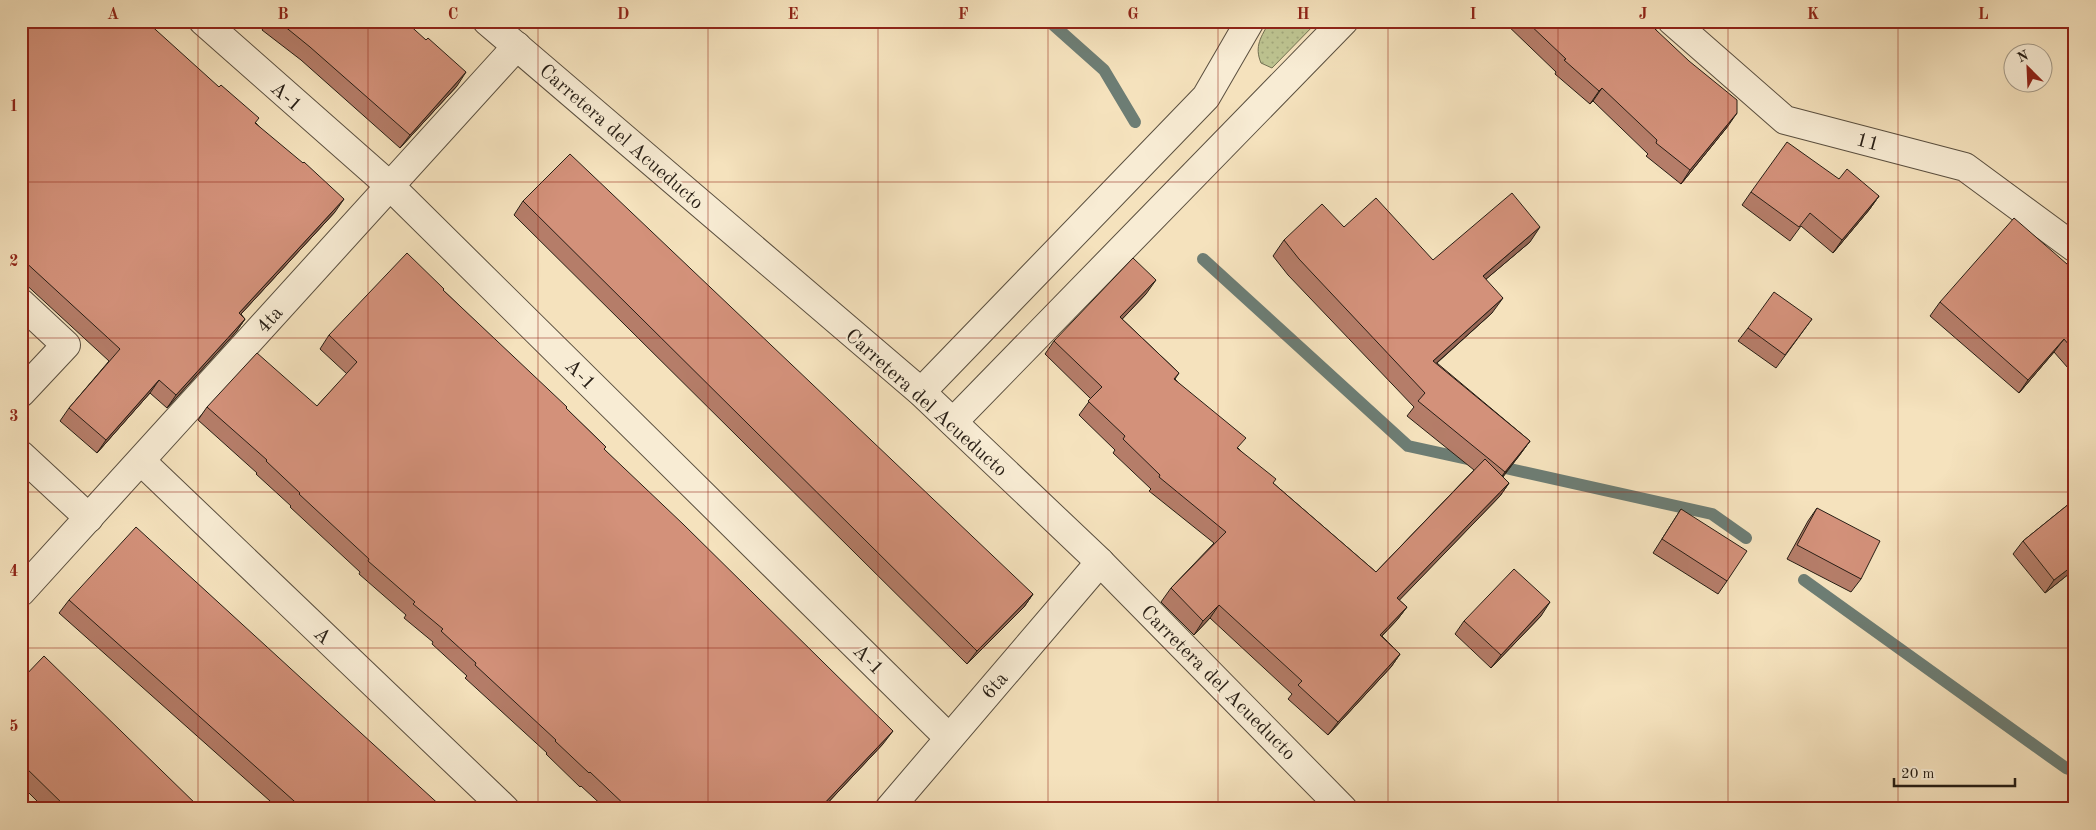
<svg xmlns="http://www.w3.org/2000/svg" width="2096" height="830" viewBox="0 0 2096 830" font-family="'Old Standard TT',serif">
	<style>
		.grass { fill: url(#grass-dots); stroke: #727052 }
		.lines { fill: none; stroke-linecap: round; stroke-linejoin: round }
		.stream { stroke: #6d7d74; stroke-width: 12 }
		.minor-casing { stroke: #5a4f3f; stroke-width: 30 }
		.tertiary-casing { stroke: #5a4f3f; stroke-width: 30 }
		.minor { stroke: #f8ecd4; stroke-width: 28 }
		.tertiary { stroke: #f8ecd4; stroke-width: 28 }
		.wall { fill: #b57d69; stroke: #271e15 }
		.shaded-wall { fill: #946655; stroke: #271e15 }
		.building { fill: #d3917a; stroke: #271e15 }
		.grid { fill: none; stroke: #8f2418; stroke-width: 1; stroke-opacity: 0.55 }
		.labels { text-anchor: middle; stroke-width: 4; stroke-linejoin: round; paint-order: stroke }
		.street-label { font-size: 20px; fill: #271e15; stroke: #f8ecd4 }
		.neatline { fill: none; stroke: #8f2418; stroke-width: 2 }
		.grid-label { font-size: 16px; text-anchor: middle; font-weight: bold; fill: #8f2418 }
	</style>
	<defs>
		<pattern id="grass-dots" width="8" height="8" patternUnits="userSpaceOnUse" patternTransform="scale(1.25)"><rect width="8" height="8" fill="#bdc390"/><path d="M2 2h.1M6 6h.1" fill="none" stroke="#a2a77b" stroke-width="1.8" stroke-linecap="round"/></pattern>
	</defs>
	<rect width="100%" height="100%" fill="#f5e2bd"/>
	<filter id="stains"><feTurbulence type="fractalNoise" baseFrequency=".004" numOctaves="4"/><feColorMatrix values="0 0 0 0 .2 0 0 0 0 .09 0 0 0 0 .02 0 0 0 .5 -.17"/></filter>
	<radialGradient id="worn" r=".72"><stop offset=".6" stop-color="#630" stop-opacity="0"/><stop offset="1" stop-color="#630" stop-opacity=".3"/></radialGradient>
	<path class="grass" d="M 1270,21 L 1318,21 L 1272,68 L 1261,63 C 1254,46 1261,37 1270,21 Z"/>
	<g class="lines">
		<g class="stream">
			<path d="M 1049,21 L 1104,70 L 1135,122"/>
			<path d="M 1203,259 L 1408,446 L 1472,460"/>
			<path d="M 1492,465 L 1712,514 L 1746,538"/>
			<path d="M 1804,580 L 2066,768 L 2075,771"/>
		</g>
		<defs>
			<g id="minor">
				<path d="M 203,21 L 390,186 L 949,738"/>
				<path d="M 1672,21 L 1785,120 L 1965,167 L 2075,248"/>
				<path d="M 21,303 L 66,345 L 21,393"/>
				<path d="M 921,392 L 1206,97 L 1250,21"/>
				<path d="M 953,422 L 1344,21"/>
				<path d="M 21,455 L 89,518"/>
				<path d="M 141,461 L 505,809"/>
				<path d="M 21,592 L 517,46"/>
				<path d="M 889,809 L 1100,562"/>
			</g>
			<path id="tertiary" d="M 487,21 L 921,392 L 1100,562 L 1343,809"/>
		</defs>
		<use href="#minor" class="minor-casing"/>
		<use href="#tertiary" class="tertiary-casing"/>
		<use href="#minor" class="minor"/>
		<use href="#tertiary" class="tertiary"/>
	</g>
	<g class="wall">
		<path d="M 21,21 L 256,123 L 335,212 L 241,314 L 245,319 L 236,332 L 167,408 L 150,393 L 97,453 L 60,421 L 69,408 L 109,361 L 21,280 Z"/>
		<path d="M 257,21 L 405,21 L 457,86 L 400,148 L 301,60 L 262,30 L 264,27 Z"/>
		<path d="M 1503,21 L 1651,21 L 1656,30 L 1728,126 L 1681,184 L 1646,156 L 1648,154 L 1593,101 L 1590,104 L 1555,74 L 1556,72 Z"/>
		<path d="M 1839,179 L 1879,196 L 1869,210 L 1833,253 L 1801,226 L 1790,241 L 1742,205 L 1751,192 Z"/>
		<path d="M 523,201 L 1033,594 L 1024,607 L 967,664 L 514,215 Z"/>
		<path d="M 1344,227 L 1433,260 L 1530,242 L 1486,279 L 1492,313 L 1437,363 L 1530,441 L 1503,477 L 1509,483 L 1500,496 L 1399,600 L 1407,607 L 1397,620 L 1382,636 L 1400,654 L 1391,667 L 1328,735 L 1288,699 L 1292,694 L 1210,618 L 1194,635 L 1161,602 L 1171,588 L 1214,543 L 1149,491 L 1151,489 L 1113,453 L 1115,450 L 1079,415 L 1091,399 L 1045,354 L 1054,341 L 1146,294 L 1122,319 L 1179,373 L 1175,379 L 1238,448 L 1273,483 L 1376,572 L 1474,470 L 1407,416 L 1414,407 L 1288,275 L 1273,256 L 1284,240 Z"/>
		<path d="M 2075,271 L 2075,376 L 2054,352 L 2019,393 L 1930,316 L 1940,302 Z"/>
		<path d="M 443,290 L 606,447 L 604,449 L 883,744 L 822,809 L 606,809 L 581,786 L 580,787 L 546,754 L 547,753 L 465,678 L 467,676 L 432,644 L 433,642 L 404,618 L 406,615 L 359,574 L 360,572 L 290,507 L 291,506 L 256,474 L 257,473 L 198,420 L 207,407 L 317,406 L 347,374 L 320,349 L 329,335 Z"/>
		<path d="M 1812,319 L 1776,368 L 1738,341 L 1748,328 Z"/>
		<path d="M 2075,499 L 2075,569 L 2045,593 L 2013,554 L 2023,541 Z"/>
		<path d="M 1817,508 L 1861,579 L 1851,592 L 1787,559 L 1808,521 Z"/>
		<path d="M 1681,509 L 1727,581 L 1718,594 L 1653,553 Z"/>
		<path d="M 69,600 L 444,809 L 279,809 L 59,613 Z"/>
		<path d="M 1541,616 L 1491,668 L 1455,634 L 1464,621 Z"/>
		<path d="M 21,680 L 201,809 L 45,809 L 21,785 Z"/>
	</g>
	<g class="shaded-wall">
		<path d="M 466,72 L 457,86 L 400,148 L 410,135 Z"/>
		<path d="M 1602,88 L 1593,101 L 1590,104 L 1599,91 Z"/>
		<path d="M 1737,113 L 1728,126 L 1681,184 L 1690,170 Z"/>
		<path d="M 1879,196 L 1869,210 L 1833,253 L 1842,240 Z"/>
		<path d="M 344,199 L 335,212 L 230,326 L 239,313 Z"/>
		<path d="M 1540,227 L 1530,242 L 1472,291 L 1483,276 Z"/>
		<path d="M 1156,280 L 1146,294 L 1111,331 L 1120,317 Z"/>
		<path d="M 1503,298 L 1492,313 L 1422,376 L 1433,361 Z"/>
		<path d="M 245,319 L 236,332 L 167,408 L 176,395 Z"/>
		<path d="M 2064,339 L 2054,352 L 2019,393 L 2028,380 Z"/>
		<path d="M 159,380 L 150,393 L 97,453 L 106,440 Z"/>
		<path d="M 1530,441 L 1519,456 L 1494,487 L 1505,472 Z"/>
		<path d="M 1509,483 L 1500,496 L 1388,612 L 1397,598 Z"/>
		<path d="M 2075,564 L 2075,569 L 2045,593 L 2054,580 Z"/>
		<path d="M 1033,594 L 1024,607 L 967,664 L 977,651 Z"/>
		<path d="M 1550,602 L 1541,616 L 1491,668 L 1501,655 Z"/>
		<path d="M 1219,605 L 1210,618 L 1194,635 L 1203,621 Z"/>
		<path d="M 1407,607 L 1397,620 L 1370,648 L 1380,635 Z"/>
		<path d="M 1400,654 L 1391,667 L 1328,735 L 1338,722 Z"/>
		<path d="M 893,731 L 883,744 L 822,809 L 819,809 Z"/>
	</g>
	<g class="building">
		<path d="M 21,21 L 146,21 L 219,87 L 221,85 L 259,118 L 255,123 L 303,163 L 304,162 L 344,199 L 239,313 L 245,319 L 176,395 L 159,380 L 106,440 L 69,408 L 120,349 L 21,258 Z"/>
		<path d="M 278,21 L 405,21 L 426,40 L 428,38 L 466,72 L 410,135 L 310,47 Z"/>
		<path d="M 1526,21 L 1651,21 L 1657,27 L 1655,29 L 1689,61 L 1737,100 L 1737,113 L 1690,170 L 1656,143 L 1657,140 L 1602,88 L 1599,91 L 1564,60 L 1566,59 Z"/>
		<path d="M 1787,142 L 1839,179 L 1847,169 L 1879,196 L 1842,240 L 1810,213 L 1799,227 L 1751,192 Z"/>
		<path d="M 570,154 L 1033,594 L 977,651 L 523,201 Z"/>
		<path d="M 1512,193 L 1540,227 L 1483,276 L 1503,298 L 1433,361 L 1530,441 L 1505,472 L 1418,401 L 1425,393 L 1299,259 L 1284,240 L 1322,204 L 1344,227 L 1376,198 L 1433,260 Z"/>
		<path d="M 2014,218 L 2075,271 L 2075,352 L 2064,339 L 2028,380 L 1940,302 Z"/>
		<path d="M 407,253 L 444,289 L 443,290 L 567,407 L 566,408 L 606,447 L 604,449 L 683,524 L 893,731 L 819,809 L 629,809 L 590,772 L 589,773 L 555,741 L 556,740 L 475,665 L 476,663 L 441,631 L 443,629 L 413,604 L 415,602 L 368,561 L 369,559 L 299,494 L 300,493 L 266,461 L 267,460 L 207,407 L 257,353 L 317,406 L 357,362 L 329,335 Z"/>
		<path d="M 1133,258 L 1156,280 L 1120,317 L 1179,373 L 1174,379 L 1246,438 L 1237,448 L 1276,479 L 1273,483 L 1376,572 L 1485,459 L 1509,483 L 1397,598 L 1407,607 L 1380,635 L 1400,654 L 1338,722 L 1298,685 L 1302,681 L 1219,605 L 1203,621 L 1171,588 L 1226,532 L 1159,477 L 1160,475 L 1123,439 L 1125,436 L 1088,401 L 1102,387 L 1054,341 Z"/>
		<path d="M 1774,292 L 1812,319 L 1785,355 L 1748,328 Z"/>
		<path d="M 2075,499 L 2075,564 L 2054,580 L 2023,541 Z"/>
		<path d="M 21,505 L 27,510 L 21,517 Z"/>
		<path d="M 1817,508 L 1880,541 L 1861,579 L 1797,545 Z"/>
		<path d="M 1681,509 L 1747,551 L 1727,581 L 1662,539 Z"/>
		<path d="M 136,527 L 444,809 L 303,809 L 69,600 Z"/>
		<path d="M 1514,569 L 1550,602 L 1501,655 L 1464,621 Z"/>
		<path d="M 44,656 L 201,809 L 68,809 L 21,763 L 21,680 Z"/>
	</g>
	<path class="grid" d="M 198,21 L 198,809M 368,21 L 368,809M 538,21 L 538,809M 708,21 L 708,809M 878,21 L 878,809M 1048,21 L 1048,809M 1218,21 L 1218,809M 1388,21 L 1388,809M 1558,21 L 1558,809M 1728,21 L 1728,809M 1898,21 L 1898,809M 21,182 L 2075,182M 21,338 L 2075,338M 21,492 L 2075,492M 21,648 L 2075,648"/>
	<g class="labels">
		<g class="street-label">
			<text transform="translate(287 96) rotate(41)" y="7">A-1</text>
			<text transform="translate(622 136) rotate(41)" y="7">Carretera del Acueducto</text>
			<text transform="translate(1868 141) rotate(15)" y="7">11</text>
			<text transform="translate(269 319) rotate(-48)" y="7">4ta</text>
			<text transform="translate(581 374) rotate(45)" y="7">A-1</text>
			<text transform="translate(927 402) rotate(42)" y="7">Carretera del Acueducto</text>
			<text transform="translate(323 635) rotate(44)" y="7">A</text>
			<text transform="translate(869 659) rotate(45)" y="7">A-1</text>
			<text transform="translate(1219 682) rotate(45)" y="7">Carretera del Acueducto</text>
			<text transform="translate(994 685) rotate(-49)" y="7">6ta</text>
		</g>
	</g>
	<rect width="2096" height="830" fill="none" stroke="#f5e2bd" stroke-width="55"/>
	<g transform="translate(2028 68) rotate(336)"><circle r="24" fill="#f8ecd4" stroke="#a49a88"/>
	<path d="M0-4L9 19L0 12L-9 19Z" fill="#8f2418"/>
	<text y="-8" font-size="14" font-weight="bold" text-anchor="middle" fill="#271e15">N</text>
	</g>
	<path d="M1894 778v8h121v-8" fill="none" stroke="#271e15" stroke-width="2.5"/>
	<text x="1901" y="778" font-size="15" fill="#271e15" stroke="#f8ecd4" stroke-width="4" paint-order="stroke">20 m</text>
	<rect x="28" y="28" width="2040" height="774" class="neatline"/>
	<g class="grid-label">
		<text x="113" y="19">A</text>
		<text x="283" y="19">B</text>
		<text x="453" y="19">C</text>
		<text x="623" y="19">D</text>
		<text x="793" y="19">E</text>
		<text x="963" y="19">F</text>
		<text x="1133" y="19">G</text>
		<text x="1303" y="19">H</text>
		<text x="1473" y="19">I</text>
		<text x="1643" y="19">J</text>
		<text x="1813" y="19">K</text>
		<text x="1983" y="19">L</text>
		<text x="14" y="111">1</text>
		<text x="14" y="266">2</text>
		<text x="14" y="421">3</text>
		<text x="14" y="576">4</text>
		<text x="14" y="731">5</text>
	</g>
	<rect width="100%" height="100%" filter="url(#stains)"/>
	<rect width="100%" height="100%" fill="url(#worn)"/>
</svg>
